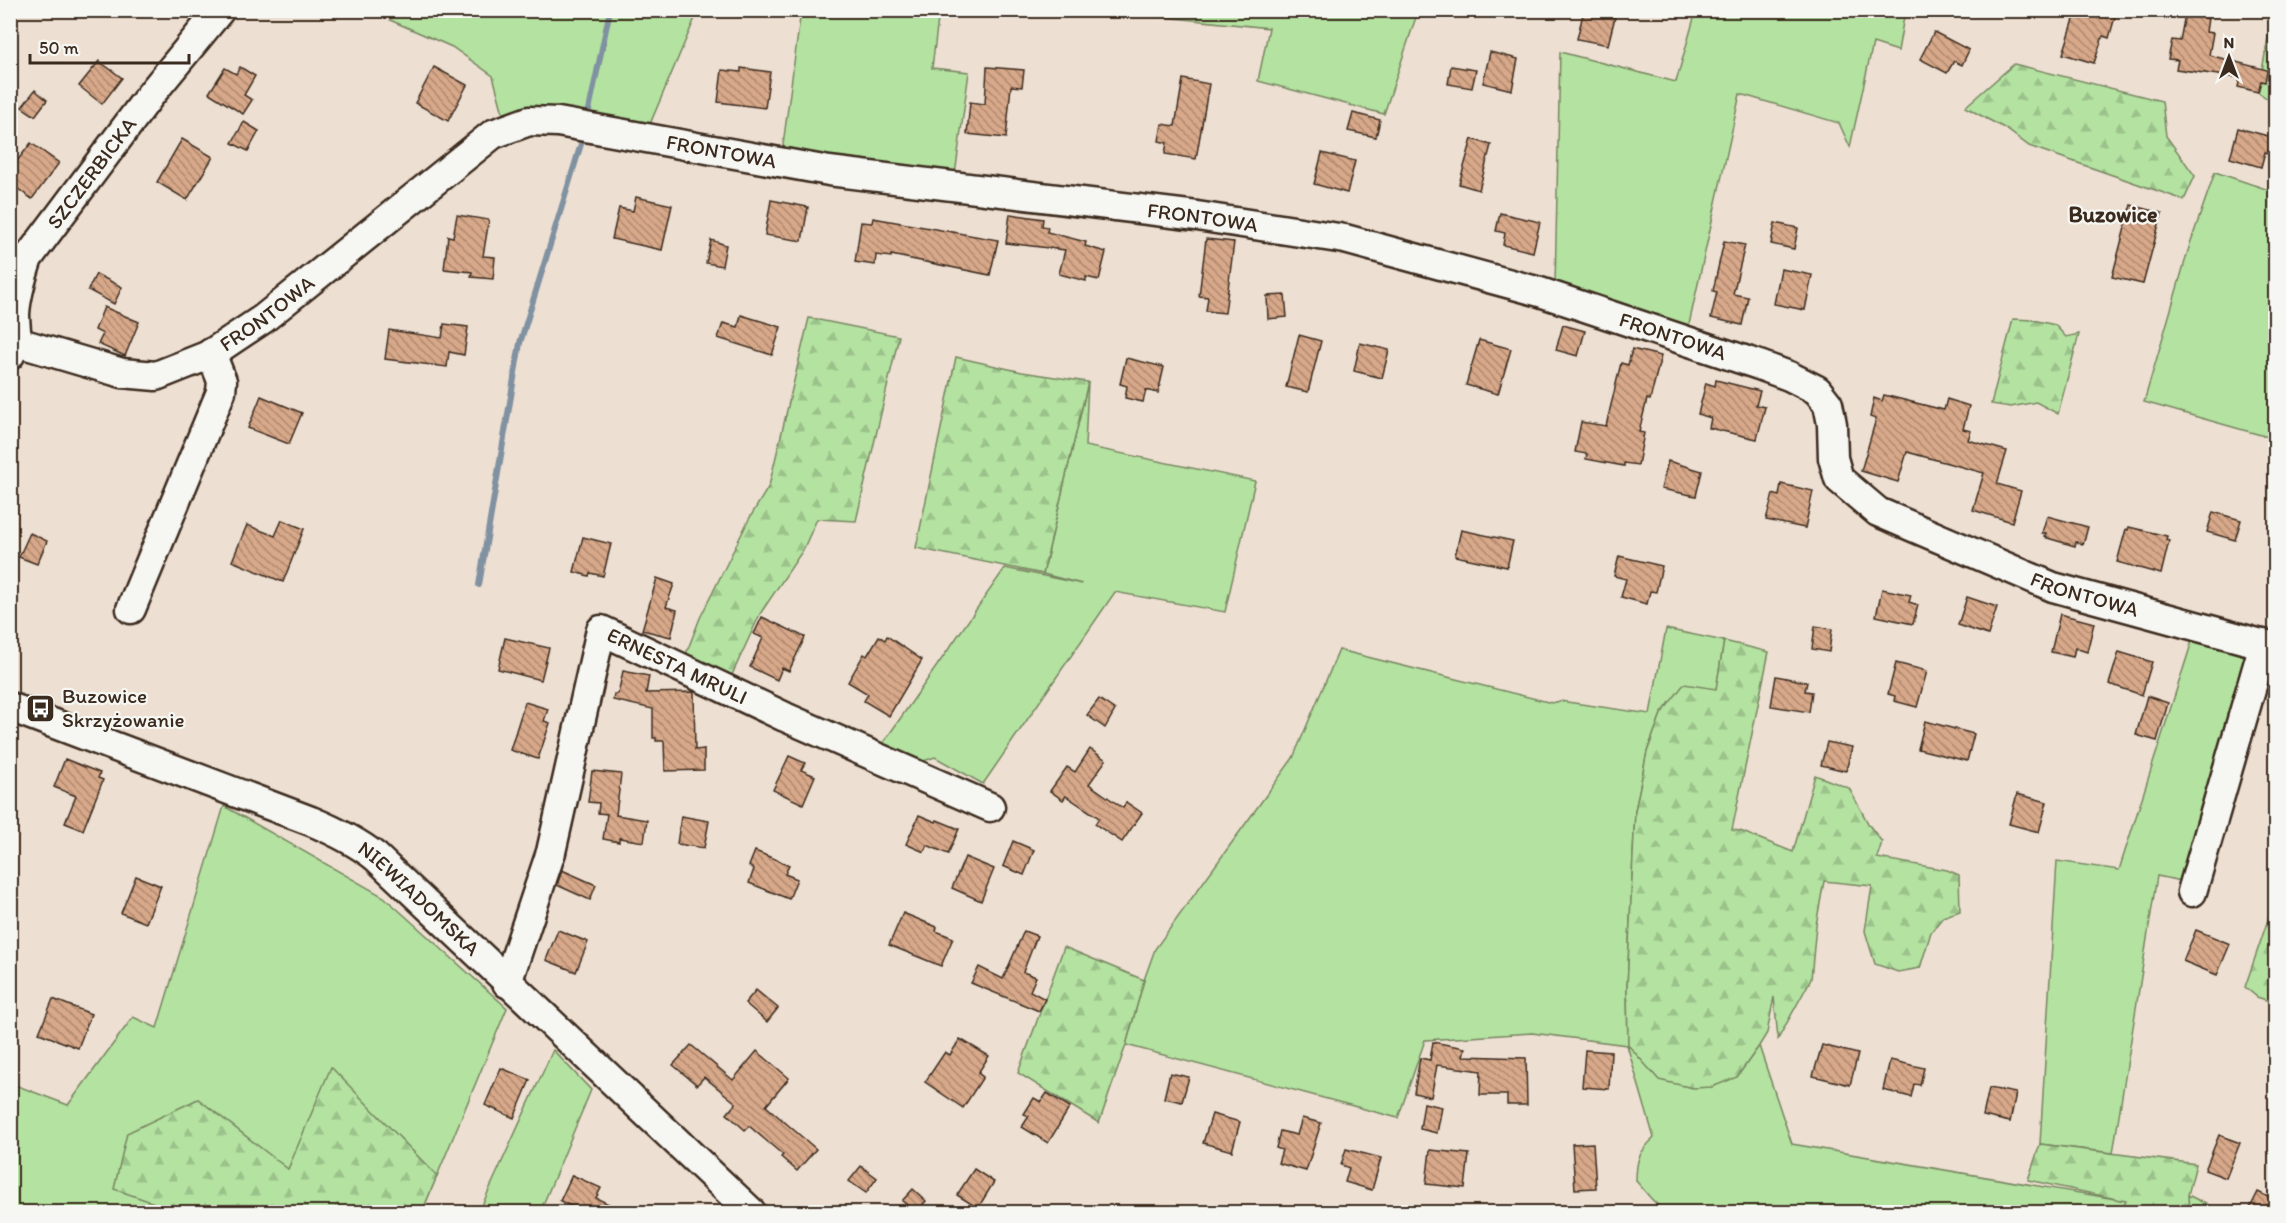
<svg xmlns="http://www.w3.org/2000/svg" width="2286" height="1223" viewBox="0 0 2286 1223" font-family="Itim,sans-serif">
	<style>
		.green { fill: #b3e2a1; stroke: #778660; stroke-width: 1.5 }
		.forest { fill: url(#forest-firs); stroke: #778660; stroke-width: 1.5 }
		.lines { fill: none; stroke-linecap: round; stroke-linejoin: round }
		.stream { stroke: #8091a1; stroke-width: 6 }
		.building { fill: url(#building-back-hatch); stroke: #3b2a1e; stroke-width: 1.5 }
		.minor-casing { stroke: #3b2a1e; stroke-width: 33 }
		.minor { stroke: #f6f6f2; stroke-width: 28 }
		.labels { text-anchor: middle; stroke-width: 4.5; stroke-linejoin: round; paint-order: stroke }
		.street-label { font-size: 21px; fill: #3b2a1e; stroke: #f6f6f2 }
		.poi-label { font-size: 21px; fill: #3b2a1e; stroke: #f6f6f2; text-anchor: start }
		.neighbourhood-label { font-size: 22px; font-weight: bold; fill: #3b2a1e; stroke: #f6f6f2 }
	</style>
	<defs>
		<pattern id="forest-firs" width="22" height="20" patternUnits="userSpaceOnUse" patternTransform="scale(1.5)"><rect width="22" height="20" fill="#b3e2a1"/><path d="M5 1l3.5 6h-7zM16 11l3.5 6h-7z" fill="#9bc28a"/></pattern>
		<pattern id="building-back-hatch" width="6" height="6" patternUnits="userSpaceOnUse" patternTransform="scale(1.5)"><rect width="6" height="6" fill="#d7a889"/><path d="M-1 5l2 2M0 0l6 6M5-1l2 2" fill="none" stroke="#b0896f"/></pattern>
	</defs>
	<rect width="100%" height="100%" fill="#eddfd2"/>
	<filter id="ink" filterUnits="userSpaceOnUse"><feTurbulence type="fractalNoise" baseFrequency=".0167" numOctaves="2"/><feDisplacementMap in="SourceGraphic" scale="12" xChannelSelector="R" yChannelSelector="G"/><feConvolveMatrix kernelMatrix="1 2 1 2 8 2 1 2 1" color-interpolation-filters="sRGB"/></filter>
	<g filter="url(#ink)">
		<g class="green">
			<path d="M 394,10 L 698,11 L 647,131 L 602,115 L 538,110 L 504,117 L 493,76 L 452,47 L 390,20 Z"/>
			<path d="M 801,11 L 939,11 L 932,68 L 969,72 L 955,175 L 782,152 Z"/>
			<path d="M 1107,11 L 1418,10 L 1418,11 L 1384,114 L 1258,81 L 1269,28 Z"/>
			<path d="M 1696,11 L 1905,11 L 1898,51 L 1873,43 L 1850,147 L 1839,123 L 1740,94 L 1688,329 L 1555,287 L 1560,52 L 1676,82 Z"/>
			<path d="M 2273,11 L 2275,11 L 2275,104 L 2258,92 Z"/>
			<path d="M 2215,172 L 2275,192 L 2275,439 L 2144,402 L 2190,244 Z"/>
			<path d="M 1088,382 L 1085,446 L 1255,481 L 1225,612 L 1115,592 L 983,784 L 935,757 L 915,764 L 879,749 L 1005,568 L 1082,584 L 1043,574 Z"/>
			<path d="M 1666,629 L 1724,641 L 1716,690 L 1661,714 L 1647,752 L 1635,811 L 1627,988 L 1628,1046 L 1737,1077 L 1759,1046 L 1792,1144 L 2127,1201 L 2121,1212 L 1712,1212 L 1711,1207 C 1700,1207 1692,1211 1682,1212 C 1659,1215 1650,1196 1636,1181 C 1636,1160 1639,1152 1654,1138 L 1627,1045 L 1532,1033 L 1425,1040 L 1398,1118 L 1126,1045 L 1144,980 L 1155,949 L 1293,758 L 1339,650 L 1552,703 L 1560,701 L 1650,714 Z"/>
			<path d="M 2194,635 L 2254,653 L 2191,883 L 2157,876 L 2113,1153 L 2040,1144 L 2057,861 L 2119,870 Z"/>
			<path d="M 224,806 L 384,897 L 507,1008 L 422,1212 L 11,1212 L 10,1083 L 68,1105 L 133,1017 L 157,1028 Z"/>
			<path d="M 553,1050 L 591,1090 L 540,1212 L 479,1212 Z"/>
			<path d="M 2188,1195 L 2222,1212 L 2189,1212 Z"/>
		</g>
		<g class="forest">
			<path d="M 2014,64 L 2162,101 L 2166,136 L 2195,176 L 2184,200 L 2029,146 L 2006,129 L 1965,107 Z"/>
			<path d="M 809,318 L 899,336 L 856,521 L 817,519 L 803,550 L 760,614 L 730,679 L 684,659 L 700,618 L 749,519 L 769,486 Z"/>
			<path d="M 2013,319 L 2033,320 L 2055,325 L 2066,337 L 2079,334 L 2058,414 L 2036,402 L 2011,407 L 1991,404 Z"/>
			<path d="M 956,357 L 1022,372 L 1088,382 L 1043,574 L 916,548 Z"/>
			<path d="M 1724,641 L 1769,652 L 1732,830 L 1740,831 L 1793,852 L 1815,775 L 1849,788 L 1869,825 L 1882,842 L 1877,858 L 1947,870 L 1959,875 L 1960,911 L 1943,917 L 1931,932 L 1920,968 L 1898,972 L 1875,964 L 1865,931 L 1872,886 L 1824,881 L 1816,925 L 1811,979 L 1778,1039 L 1774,997 L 1767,1033 L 1759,1046 L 1737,1077 L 1712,1087 L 1693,1088 L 1659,1080 L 1628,1045 L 1627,988 L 1635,811 L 1647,752 L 1661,714 L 1684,684 L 1716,689 Z"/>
			<path d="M 2274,902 L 2276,902 L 2275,1003 L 2257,997 L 2245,987 Z"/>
			<path d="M 1064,947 L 1144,980 L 1126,1045 L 1099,1123 L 1018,1073 Z"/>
			<path d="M 331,1067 L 437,1176 L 422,1212 L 180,1212 L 114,1189 L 127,1133 L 198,1099 L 288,1169 Z"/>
			<path d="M 2040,1144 L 2196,1164 L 2188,1195 L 2189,1212 L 2121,1212 L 2126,1201 L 2028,1180 Z"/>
		</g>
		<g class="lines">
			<g class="stream">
				<path d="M 589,110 L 610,10"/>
				<path d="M 479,585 L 520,343 L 581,144"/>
			</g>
		</g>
		<g class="building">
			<path d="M 1584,10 L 1615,17 L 1608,45 L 1577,39 Z"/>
			<path d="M 2077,10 L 2117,10 L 2109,38 L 2103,36 L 2094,63 L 2063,54 Z"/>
			<path d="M 2185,14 L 2208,18 L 2206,32 L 2213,33 L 2209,55 L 2267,70 L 2265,82 L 2261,81 L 2258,92 L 2238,87 L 2240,78 L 2176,69 L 2178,60 L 2168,59 L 2172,40 L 2180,41 Z"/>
			<path d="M 1934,32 L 1969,50 L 1962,65 L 1954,61 L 1947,73 L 1920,59 Z"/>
			<path d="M 1490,52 L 1518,59 L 1512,90 L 1483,83 Z"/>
			<path d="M 99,61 L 122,78 L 102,104 L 79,86 Z"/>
			<path d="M 1451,66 L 1476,70 L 1472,88 L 1448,84 Z"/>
			<path d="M 240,67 L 255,76 L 244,95 L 252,100 L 243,114 L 209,93 L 225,68 L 236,74 Z"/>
			<path d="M 434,67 L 467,85 L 448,121 L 415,103 Z"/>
			<path d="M 987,67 L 1024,70 L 1022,87 L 1011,86 L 1006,138 L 967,134 L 970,102 L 985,104 Z"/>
			<path d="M 741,68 L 770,72 L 765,108 L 718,102 L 722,70 L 741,72 Z"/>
			<path d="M 1183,79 L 1209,84 L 1196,159 L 1165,154 L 1167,143 L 1159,141 L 1162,124 L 1175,126 Z"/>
			<path d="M 35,90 L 47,100 L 35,116 L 22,107 Z"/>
			<path d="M 1353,113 L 1380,120 L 1376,137 L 1348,131 Z"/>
			<path d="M 244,122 L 259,131 L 248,151 L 232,143 Z"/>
			<path d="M 2238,128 L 2272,137 L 2268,153 L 2265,152 L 2261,167 L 2230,158 Z"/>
			<path d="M 182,139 L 213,157 L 187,200 L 157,182 Z"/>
			<path d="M 1472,139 L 1491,145 L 1479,190 L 1459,184 Z"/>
			<path d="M 31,143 L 59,163 L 32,199 L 10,183 L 10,170 Z"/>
			<path d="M 1322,153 L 1355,161 L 1347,193 L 1314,184 Z"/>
			<path d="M 636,197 L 672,205 L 662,250 L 612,239 L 619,208 L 633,211 Z"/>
			<path d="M 771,200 L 808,207 L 802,241 L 765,235 Z"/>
			<path d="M 2131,205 L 2162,213 L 2143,284 L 2112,277 Z"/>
			<path d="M 1500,213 L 1540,222 L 1533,252 L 1503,245 L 1505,233 L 1496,231 Z"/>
			<path d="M 1010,214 L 1043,219 L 1042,226 L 1048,227 L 1047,232 L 1086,242 L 1085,246 L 1106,252 L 1099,280 L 1086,277 L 1086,281 L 1059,274 L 1065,250 L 1006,243 Z"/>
			<path d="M 457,215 L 489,220 L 483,256 L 495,257 L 493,279 L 471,277 L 472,272 L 444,269 L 448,236 L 453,237 Z"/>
			<path d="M 873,218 L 998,240 L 990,275 L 891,255 L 891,257 L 876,255 L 875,265 L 855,262 L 861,222 L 872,223 Z"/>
			<path d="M 1775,223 L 1798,228 L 1794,249 L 1771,244 Z"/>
			<path d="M 1206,239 L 1234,242 L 1225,313 L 1206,311 L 1208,297 L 1199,296 Z"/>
			<path d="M 711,240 L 726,245 L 722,266 L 706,263 Z"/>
			<path d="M 1724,241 L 1745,245 L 1733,294 L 1748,297 L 1742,325 L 1711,318 L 1717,292 L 1713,291 Z"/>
			<path d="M 1781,269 L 1812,275 L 1805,310 L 1774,304 Z"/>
			<path d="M 96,274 L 122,287 L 114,304 L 88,290 Z"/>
			<path d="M 1285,295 L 1287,317 L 1268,319 L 1267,296 Z"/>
			<path d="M 104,307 L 139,322 L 125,356 L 98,344 L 103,334 L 95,330 Z"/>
			<path d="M 741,315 L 781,327 L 772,355 L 718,338 L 723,323 L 738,327 Z"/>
			<path d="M 444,324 L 468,327 L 464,355 L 449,352 L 447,367 L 385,359 L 389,330 L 442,338 Z"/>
			<path d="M 1563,325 L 1585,331 L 1578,356 L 1556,350 Z"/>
			<path d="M 1299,335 L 1321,341 L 1308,392 L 1286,387 Z"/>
			<path d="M 1479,340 L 1511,349 L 1498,394 L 1466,385 Z"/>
			<path d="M 1360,343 L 1389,350 L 1382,378 L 1354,371 Z"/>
			<path d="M 1632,349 L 1661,356 L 1650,400 L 1647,399 L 1639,432 L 1644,433 L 1638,465 L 1624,463 L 1624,466 L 1586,459 L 1587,454 L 1575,452 L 1581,422 L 1606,426 L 1621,363 L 1628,365 Z"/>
			<path d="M 1126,358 L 1164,367 L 1158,393 L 1146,390 L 1143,402 L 1125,398 L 1127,386 L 1120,384 Z"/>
			<path d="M 1716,380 L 1760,391 L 1756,405 L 1765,407 L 1757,439 L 1709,428 L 1711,418 L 1698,414 L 1706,383 L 1715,386 Z"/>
			<path d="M 1884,395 L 1944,410 L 1947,399 L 1969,406 L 1963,429 L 1971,431 L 1968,440 L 2007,451 L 1997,484 L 2021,491 L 2012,522 L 1973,510 L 1984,473 L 1907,452 L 1898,482 L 1861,471 L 1876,419 L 1870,417 L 1874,398 L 1882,401 Z"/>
			<path d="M 261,396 L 302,413 L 289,444 L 248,428 Z"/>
			<path d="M 1668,461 L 1702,471 L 1696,496 L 1661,489 Z"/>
			<path d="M 1781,484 L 1813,491 L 1805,528 L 1766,520 L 1773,494 L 1779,496 Z"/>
			<path d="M 2213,512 L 2241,520 L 2235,540 L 2207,532 Z"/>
			<path d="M 2047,516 L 2088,527 L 2083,544 L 2076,542 L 2075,546 L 2044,537 L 2046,533 L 2042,533 Z"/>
			<path d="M 282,520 L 304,529 L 283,582 L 232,561 L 247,525 L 275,536 Z"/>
			<path d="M 2129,527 L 2167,536 L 2166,540 L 2169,541 L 2161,574 L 2117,562 L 2126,529 L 2128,530 Z"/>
			<path d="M 1461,530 L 1513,541 L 1507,567 L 1455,556 Z"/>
			<path d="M 30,533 L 47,541 L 37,564 L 19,557 Z"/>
			<path d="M 583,537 L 611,544 L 603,576 L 590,573 L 589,576 L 574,572 Z"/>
			<path d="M 1619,556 L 1662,566 L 1656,592 L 1650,591 L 1647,604 L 1621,597 L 1626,579 L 1614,576 Z"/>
			<path d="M 657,578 L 674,584 L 666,607 L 677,610 L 671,637 L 642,630 Z"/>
			<path d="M 1882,589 L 1911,595 L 1909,602 L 1918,605 L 1913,624 L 1876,616 Z"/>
			<path d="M 1967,597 L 1997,607 L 1988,635 L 1958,625 Z"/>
			<path d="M 2060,614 L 2094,623 L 2087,652 L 2075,648 L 2073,657 L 2051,652 Z"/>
			<path d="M 762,617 L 805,637 L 789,671 L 782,668 L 777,680 L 750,667 L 763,638 L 754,634 Z"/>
			<path d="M 1815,626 L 1832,629 L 1829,652 L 1812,649 Z"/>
			<path d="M 879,636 L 885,640 L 887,636 L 922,660 L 889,716 L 864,701 L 868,694 L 848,682 L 864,654 L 867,656 Z"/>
			<path d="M 505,638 L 549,648 L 541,680 L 498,669 Z"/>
			<path d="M 2119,652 L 2152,662 L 2142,695 L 2109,684 Z"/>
			<path d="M 1896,663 L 1927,671 L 1917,707 L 1894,701 L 1895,696 L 1888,694 Z"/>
			<path d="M 623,671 L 649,676 L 646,693 L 694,692 L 695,750 L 704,749 L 704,770 L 665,771 L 664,741 L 656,741 L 656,738 L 653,738 L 653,709 L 613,700 L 614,694 L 618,694 Z"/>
			<path d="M 1776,676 L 1807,682 L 1805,691 L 1812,692 L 1809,712 L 1771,706 Z"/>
			<path d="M 2147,696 L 2168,703 L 2157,741 L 2136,735 Z"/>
			<path d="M 1099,699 L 1115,710 L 1105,728 L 1087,715 Z"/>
			<path d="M 525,702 L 548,709 L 544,721 L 550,723 L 538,759 L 510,750 Z"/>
			<path d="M 1925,721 L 1974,734 L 1967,761 L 1918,749 Z"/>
			<path d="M 1827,742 L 1852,747 L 1846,771 L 1821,765 Z"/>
			<path d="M 1090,749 L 1106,760 L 1089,784 L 1123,808 L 1126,802 L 1142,813 L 1122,842 L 1095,824 L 1099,818 L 1066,796 L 1063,800 L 1050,791 L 1067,767 L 1075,772 Z"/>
			<path d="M 789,756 L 805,763 L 801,770 L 815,776 L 803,804 L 773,790 Z"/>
			<path d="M 65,759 L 100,773 L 98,778 L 103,780 L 83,830 L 65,823 L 76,796 L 54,787 Z"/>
			<path d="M 592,771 L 621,774 L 616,815 L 647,820 L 644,842 L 619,838 L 619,842 L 603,839 L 607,814 L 598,813 L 599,803 L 588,802 Z"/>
			<path d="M 2017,794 L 2047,802 L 2039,832 L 2009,824 Z"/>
			<path d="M 919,815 L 936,822 L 937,820 L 959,829 L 948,854 L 927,845 L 924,852 L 906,844 Z"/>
			<path d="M 681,816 L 709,821 L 704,848 L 677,844 Z"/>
			<path d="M 1013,841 L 1034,850 L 1024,875 L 1003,866 Z"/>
			<path d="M 755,851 L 789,865 L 785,874 L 797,879 L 789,899 L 749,883 L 754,869 L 749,866 Z"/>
			<path d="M 965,857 L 994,869 L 981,901 L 952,888 Z"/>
			<path d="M 562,870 L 596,885 L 590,900 L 557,885 Z"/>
			<path d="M 136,876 L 161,886 L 146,923 L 121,913 Z"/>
			<path d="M 903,913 L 937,927 L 936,931 L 953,938 L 941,966 L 889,945 Z"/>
			<path d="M 558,930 L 588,942 L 576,972 L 546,960 Z"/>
			<path d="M 2196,930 L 2230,944 L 2217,975 L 2183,961 Z"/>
			<path d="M 1024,931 L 1037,936 L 1023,972 L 1036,977 L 1030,991 L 1045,999 L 1039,1011 L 971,983 L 979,967 L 1003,979 Z"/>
			<path d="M 756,990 L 778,1008 L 767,1022 L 745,1003 Z"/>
			<path d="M 53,999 L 91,1014 L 78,1048 L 39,1033 Z"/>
			<path d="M 960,1039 L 989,1056 L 978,1073 L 983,1077 L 963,1108 L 925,1082 L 945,1052 L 950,1055 Z"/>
			<path d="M 1433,1042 L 1465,1048 L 1463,1056 L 1526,1058 L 1527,1105 L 1507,1105 L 1507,1095 L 1480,1095 L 1481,1071 L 1437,1065 L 1431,1097 L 1414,1093 L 1420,1058 L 1430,1060 Z"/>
			<path d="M 691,1045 L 733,1080 L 757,1051 L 789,1078 L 766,1106 L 816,1149 L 797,1171 L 781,1157 L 783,1155 L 749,1126 L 745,1130 L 727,1114 L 736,1103 L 704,1077 L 697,1085 L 673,1065 Z"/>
			<path d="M 1822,1045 L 1858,1054 L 1850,1085 L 1813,1076 Z"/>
			<path d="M 1585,1050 L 1611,1052 L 1609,1089 L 1582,1087 Z"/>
			<path d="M 1890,1060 L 1924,1068 L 1920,1085 L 1914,1084 L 1911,1097 L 1883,1090 Z"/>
			<path d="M 501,1068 L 530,1080 L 514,1118 L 485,1105 Z"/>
			<path d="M 1170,1073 L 1189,1077 L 1182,1102 L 1164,1098 Z"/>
			<path d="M 1989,1088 L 2016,1093 L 2010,1122 L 1983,1116 Z"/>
			<path d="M 1047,1093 L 1070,1107 L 1048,1143 L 1022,1127 L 1029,1116 L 1024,1114 L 1034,1098 L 1041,1102 Z"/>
			<path d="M 1424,1103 L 1442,1107 L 1437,1133 L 1420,1129 Z"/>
			<path d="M 1212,1114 L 1240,1122 L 1232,1151 L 1203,1143 Z"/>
			<path d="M 1302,1118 L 1321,1123 L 1306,1171 L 1278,1163 L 1282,1150 L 1276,1148 L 1280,1131 L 1297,1135 Z"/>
			<path d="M 2219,1135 L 2240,1143 L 2226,1178 L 2205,1170 Z"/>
			<path d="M 1593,1143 L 1596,1188 L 1575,1189 L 1572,1144 Z"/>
			<path d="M 1346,1149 L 1381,1158 L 1372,1190 L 1345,1182 L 1349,1168 L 1341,1165 Z"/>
			<path d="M 1430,1150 L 1469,1154 L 1465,1188 L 1426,1184 Z"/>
			<path d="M 861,1166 L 877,1178 L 866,1193 L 849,1181 Z"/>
			<path d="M 974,1169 L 994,1182 L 978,1208 L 957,1195 Z"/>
			<path d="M 572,1175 L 601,1188 L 596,1198 L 625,1212 L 584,1212 L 560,1201 Z"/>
			<path d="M 913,1189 L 926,1201 L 916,1212 L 902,1201 Z"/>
			<path d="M 2258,1192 L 2276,1201 L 2276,1212 L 2248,1212 Z"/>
		</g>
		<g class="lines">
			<defs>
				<g id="minor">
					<path id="s1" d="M 17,342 L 122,373 L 156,376 L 209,355 L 263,319 L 493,134 L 529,121 L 558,122 L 829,171 L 1197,216 L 1345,239 L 1540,292 L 1759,365 L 1789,376 L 1817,390 L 1828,404 L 1832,424 L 1833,458 L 1839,479 L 1878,512 L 2053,587 L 2276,648"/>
					<path id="s2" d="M 10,355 C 20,337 15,333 15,314 C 16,295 22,276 28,258 L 151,94 L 220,10"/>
					<path d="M 131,609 L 221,392 L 222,381 L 211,353"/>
					<path id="s3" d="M 10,707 L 311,821 C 335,831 356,841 376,857 L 751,1212"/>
					<path d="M 2192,892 L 2264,644"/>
					<path id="s4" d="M 507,983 L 551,852 L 601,630 L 785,717 L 990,807"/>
				</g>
			</defs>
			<use href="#minor" class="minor-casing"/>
			<use href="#minor" class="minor"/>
		</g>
	</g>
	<defs>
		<symbol id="bus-square" viewBox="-11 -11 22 22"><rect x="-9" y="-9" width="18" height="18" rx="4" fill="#3b2a1e" stroke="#f6f6f2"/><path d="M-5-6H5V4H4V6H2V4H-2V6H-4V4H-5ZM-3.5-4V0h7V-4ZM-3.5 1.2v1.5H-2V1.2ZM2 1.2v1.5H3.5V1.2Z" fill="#fff"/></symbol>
	</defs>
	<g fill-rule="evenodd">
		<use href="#bus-square" x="24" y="692" width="33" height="33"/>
	</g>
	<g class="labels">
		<g class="street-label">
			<text dy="7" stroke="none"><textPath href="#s1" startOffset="794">FRONTOWA</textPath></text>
			<text dy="7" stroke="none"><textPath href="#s2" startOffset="206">SZCZERBICKA</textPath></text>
			<text dy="7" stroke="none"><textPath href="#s1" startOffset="1280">FRONTOWA</textPath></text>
			<text dy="7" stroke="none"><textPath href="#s1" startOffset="272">FRONTOWA</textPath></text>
			<text dy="7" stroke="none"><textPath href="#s1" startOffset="1766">FRONTOWA</textPath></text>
			<text dy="7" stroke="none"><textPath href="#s1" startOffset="2288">FRONTOWA</textPath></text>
			<text dy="7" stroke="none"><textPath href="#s4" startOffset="450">ERNESTA MRULI</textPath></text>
			<text dy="7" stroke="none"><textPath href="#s3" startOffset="456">NIEWIADOMSKA</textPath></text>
		</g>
		<g class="poi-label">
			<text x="62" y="703">Buzowice<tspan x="62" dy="24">Skrzyżowanie</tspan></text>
		</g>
		<g class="neighbourhood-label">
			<text x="2113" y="222">Buzowice</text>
		</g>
	</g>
	<rect width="2286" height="1223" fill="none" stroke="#f6f6f2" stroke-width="36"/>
	<rect x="18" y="18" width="2250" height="1187" fill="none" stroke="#3b2a1e" stroke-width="2" filter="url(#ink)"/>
	<g transform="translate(2229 57)" stroke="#f6f6f2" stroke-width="4.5" paint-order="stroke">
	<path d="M0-4.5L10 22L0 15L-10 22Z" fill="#3b2a1e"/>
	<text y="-9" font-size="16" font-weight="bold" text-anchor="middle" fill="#3b2a1e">N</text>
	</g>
	<path d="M30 54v9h159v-9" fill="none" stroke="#3b2a1e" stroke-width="3"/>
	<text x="39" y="54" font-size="18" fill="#3b2a1e" stroke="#f6f6f2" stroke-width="4.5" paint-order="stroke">50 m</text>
</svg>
